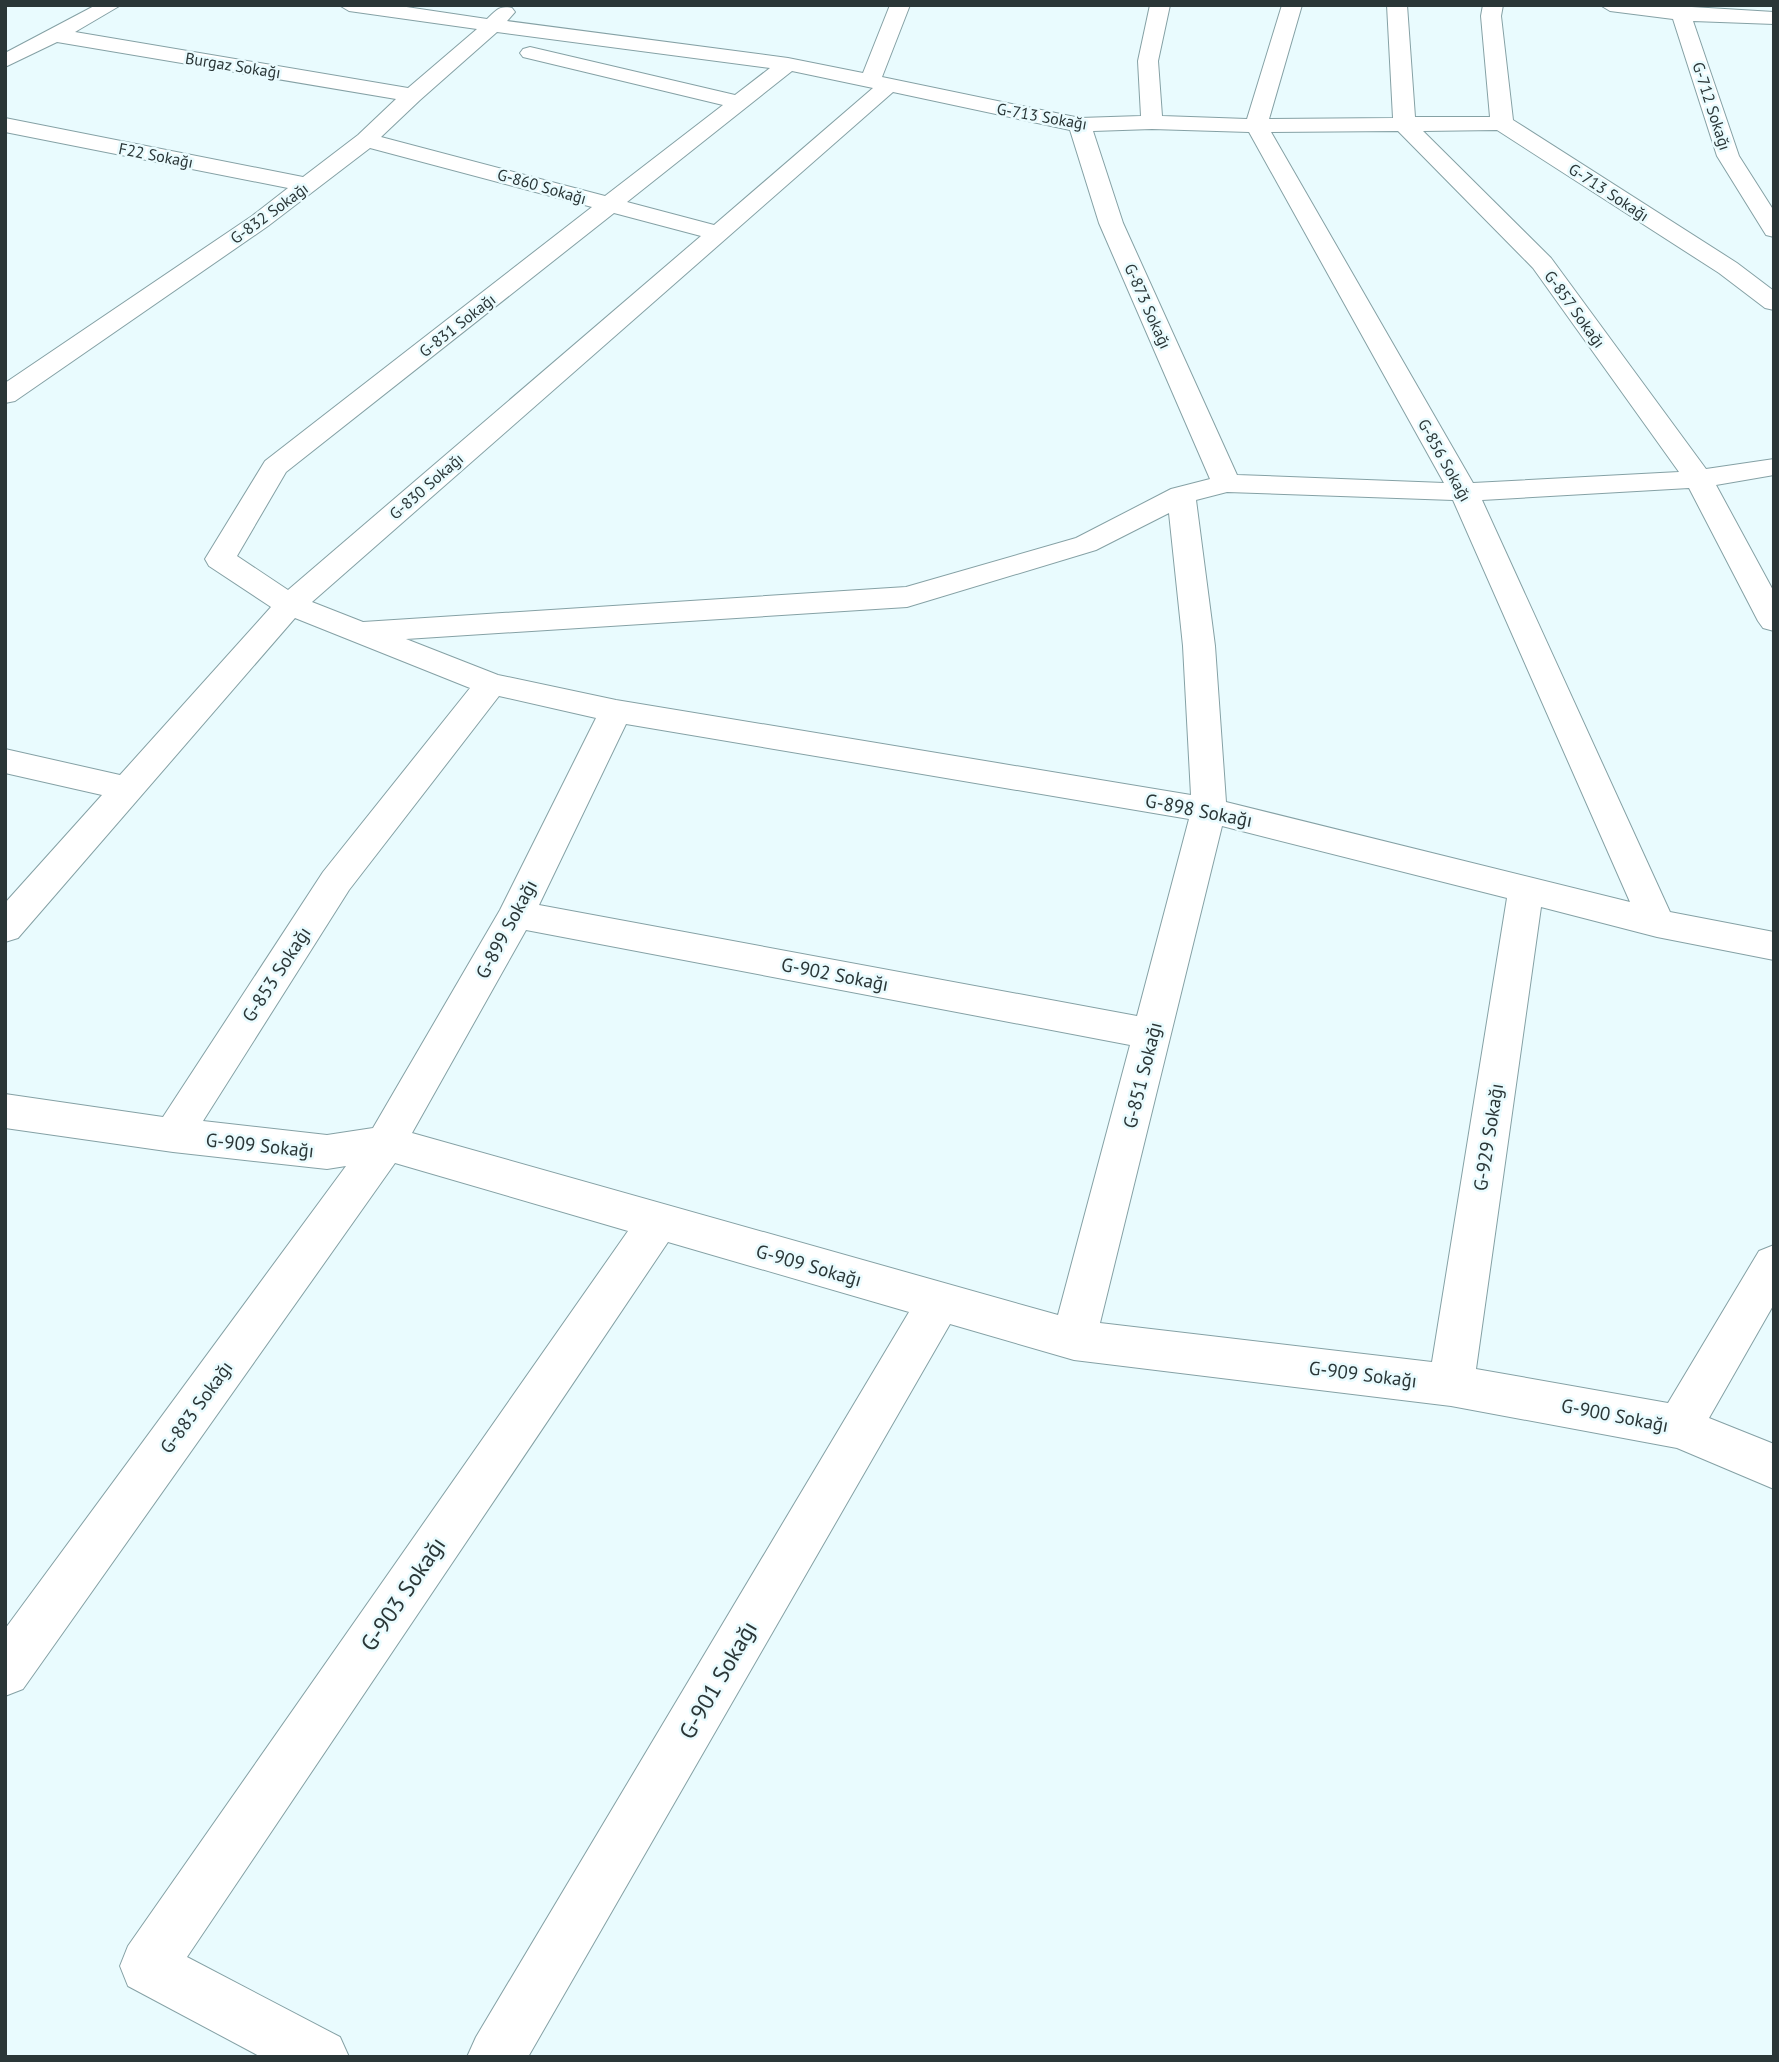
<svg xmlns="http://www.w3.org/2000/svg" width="1779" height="2062" viewBox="0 0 1779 2062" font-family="'PT Sans',sans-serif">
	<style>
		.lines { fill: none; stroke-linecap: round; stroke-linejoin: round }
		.minor-casing { stroke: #85a1a5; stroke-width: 2 }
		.minor { fill: #fff; fill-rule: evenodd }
		.labels { text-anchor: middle; stroke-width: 5; stroke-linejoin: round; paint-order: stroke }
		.far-street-label { font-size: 16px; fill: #2a3637; stroke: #e9fbfe }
		.street-label { font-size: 19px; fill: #2a3637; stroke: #e9fbfe }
		.near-street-label { font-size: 23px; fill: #2a3637; stroke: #e9fbfe }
	</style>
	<rect width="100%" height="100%" fill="#e9fbfe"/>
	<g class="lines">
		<defs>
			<g id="minor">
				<path d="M 96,5 L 121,5 L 75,32 L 408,88 L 477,29 L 349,11 L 339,5 L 393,5 L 487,19 C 496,10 500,5 512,8 L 515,12 L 507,21 L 788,58 L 863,73 L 890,5 L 910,5 L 882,77 L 1080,118 L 1141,116 L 1138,61 L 1150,5 L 1170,5 L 1158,61 L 1162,116 L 1247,119 L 1282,5 L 1302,5 L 1269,119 L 1393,118 L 1387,5 L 1407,5 L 1415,117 L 1490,117 L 1481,16 L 1483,5 L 1503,5 L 1501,16 L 1513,120 L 1737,263 L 1774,291 L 1774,310 L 1765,308 L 1719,273 L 1497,130 L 1423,131 L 1551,258 L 1706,469 L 1774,459 L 1774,475 L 1716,485 L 1774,592 L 1774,631 L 1763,628 L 1758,621 L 1689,488 L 1482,500 L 1670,912 L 1774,932 L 1774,960 L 1657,937 L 1541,907 L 1476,1369 L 1668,1403 L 1759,1251 L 1774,1245 L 1774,1304 L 1709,1418 L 1774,1444 L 1774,1489 L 1677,1448 L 1451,1406 L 1074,1360 L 950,1324 L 528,2057 L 467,2057 L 476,2037 L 909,1312 L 668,1242 L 187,1957 L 340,2037 L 349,2057 L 261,2057 L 128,1986 L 120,1966 L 128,1946 L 628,1231 L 395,1163 L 23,1689 L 5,1696 L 5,1629 L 346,1166 L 327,1169 L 173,1152 L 5,1128 L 5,1094 L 163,1117 L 323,872 L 470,688 L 295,618 L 18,938 L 5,942 L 5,903 L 102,795 L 5,773 L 5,749 L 120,775 L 271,607 L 209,566 L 205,559 L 265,461 L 592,207 L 370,148 L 268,226 L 15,401 L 5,403 L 5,383 L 252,216 L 288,188 L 5,132 L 5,118 L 303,177 L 358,135 L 396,99 L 57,42 L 5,67 L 5,53 ZM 497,32 L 770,68 L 735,95 L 530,47 L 523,49 L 520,53 L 523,57 L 723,105 L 605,196 L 381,137 L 420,100 ZM 792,71 L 873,88 L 714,225 L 627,202 ZM 893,92 L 1070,130 L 1099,223 L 1210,479 L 1171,489 L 1076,538 L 906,587 L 363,622 L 312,602 ZM 1152,129 L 1249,132 L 1444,483 L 1237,475 L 1123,223 L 1093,131 ZM 1398,131 L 1533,268 L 1679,472 L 1473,483 L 1271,132 ZM 614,213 L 701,236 L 288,590 L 237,556 L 286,472 ZM 1227,492 L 1453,500 L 1630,902 L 1226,802 L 1215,646 L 1196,500 ZM 1169,513 L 1183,646 L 1191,795 L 616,700 L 498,675 L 406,639 L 907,607 L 1096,550 ZM 499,696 L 596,718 L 500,910 L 373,1128 L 327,1135 L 203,1121 L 349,890 ZM 626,724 L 1189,819 L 1137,1016 L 539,905 ZM 1222,826 L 1507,898 L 1432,1362 L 1100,1323 ZM 526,930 L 1130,1045 L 1058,1315 L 412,1133 Z"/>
				<path d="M 1600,5 L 1659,5 L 1774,12 L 1774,24 L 1693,21 L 1739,156 L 1774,211 L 1774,237 L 1766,235 L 1717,156 L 1673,19 L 1610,11 Z"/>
			</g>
		</defs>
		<use href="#minor" class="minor-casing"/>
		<use href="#minor" class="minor"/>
	</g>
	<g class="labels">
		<g class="far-street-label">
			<text transform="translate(233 65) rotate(9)" y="6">Burgaz Sokağı</text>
			<text transform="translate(1712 106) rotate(72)" y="6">G-712 Sokağı</text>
			<text transform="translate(1042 116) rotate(10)" y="6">G-713 Sokağı</text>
			<text transform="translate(156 155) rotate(11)" y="6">F22 Sokağı</text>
			<text transform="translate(542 186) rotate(16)" y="6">G-860 Sokağı</text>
			<text transform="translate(1609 192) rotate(33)" y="6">G-713 Sokağı</text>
			<text transform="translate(269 213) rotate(-36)" y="6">G-832 Sokağı</text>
			<text transform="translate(1148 306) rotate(66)" y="6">G-873 Sokağı</text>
			<text transform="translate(1575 309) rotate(54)" y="6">G-857 Sokağı</text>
			<text transform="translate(457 325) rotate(-38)" y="6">G-831 Sokağı</text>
			<text transform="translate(1445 460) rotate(61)" y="6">G-856 Sokağı</text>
			<text transform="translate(426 486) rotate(-41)" y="6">G-830 Sokağı</text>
		</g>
		<g class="street-label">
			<text transform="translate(1199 810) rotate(11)" y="7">G-898 Sokağı</text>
			<text transform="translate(506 929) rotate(-62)" y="7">G-899 Sokağı</text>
			<text transform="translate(276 974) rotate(-57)" y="7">G-853 Sokağı</text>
			<text transform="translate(835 974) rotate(11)" y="7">G-902 Sokağı</text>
			<text transform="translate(1142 1075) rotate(-76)" y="7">G-851 Sokağı</text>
			<text transform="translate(1488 1137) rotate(-81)" y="7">G-929 Sokağı</text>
			<text transform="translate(260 1145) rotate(6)" y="7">G-909 Sokağı</text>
			<text transform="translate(809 1265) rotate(16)" y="7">G-909 Sokağı</text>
			<text transform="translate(1363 1374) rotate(7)" y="7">G-909 Sokağı</text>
			<text transform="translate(196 1407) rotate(-54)" y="7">G-883 Sokağı</text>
			<text transform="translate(1615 1415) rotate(11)" y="7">G-900 Sokağı</text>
		</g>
		<g class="near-street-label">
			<text transform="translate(403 1594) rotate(-56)" y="8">G-903 Sokağı</text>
			<text transform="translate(718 1680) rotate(-60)" y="8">G-901 Sokağı</text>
		</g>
	</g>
	<rect width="1779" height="2062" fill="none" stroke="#2a3637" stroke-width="14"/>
</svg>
